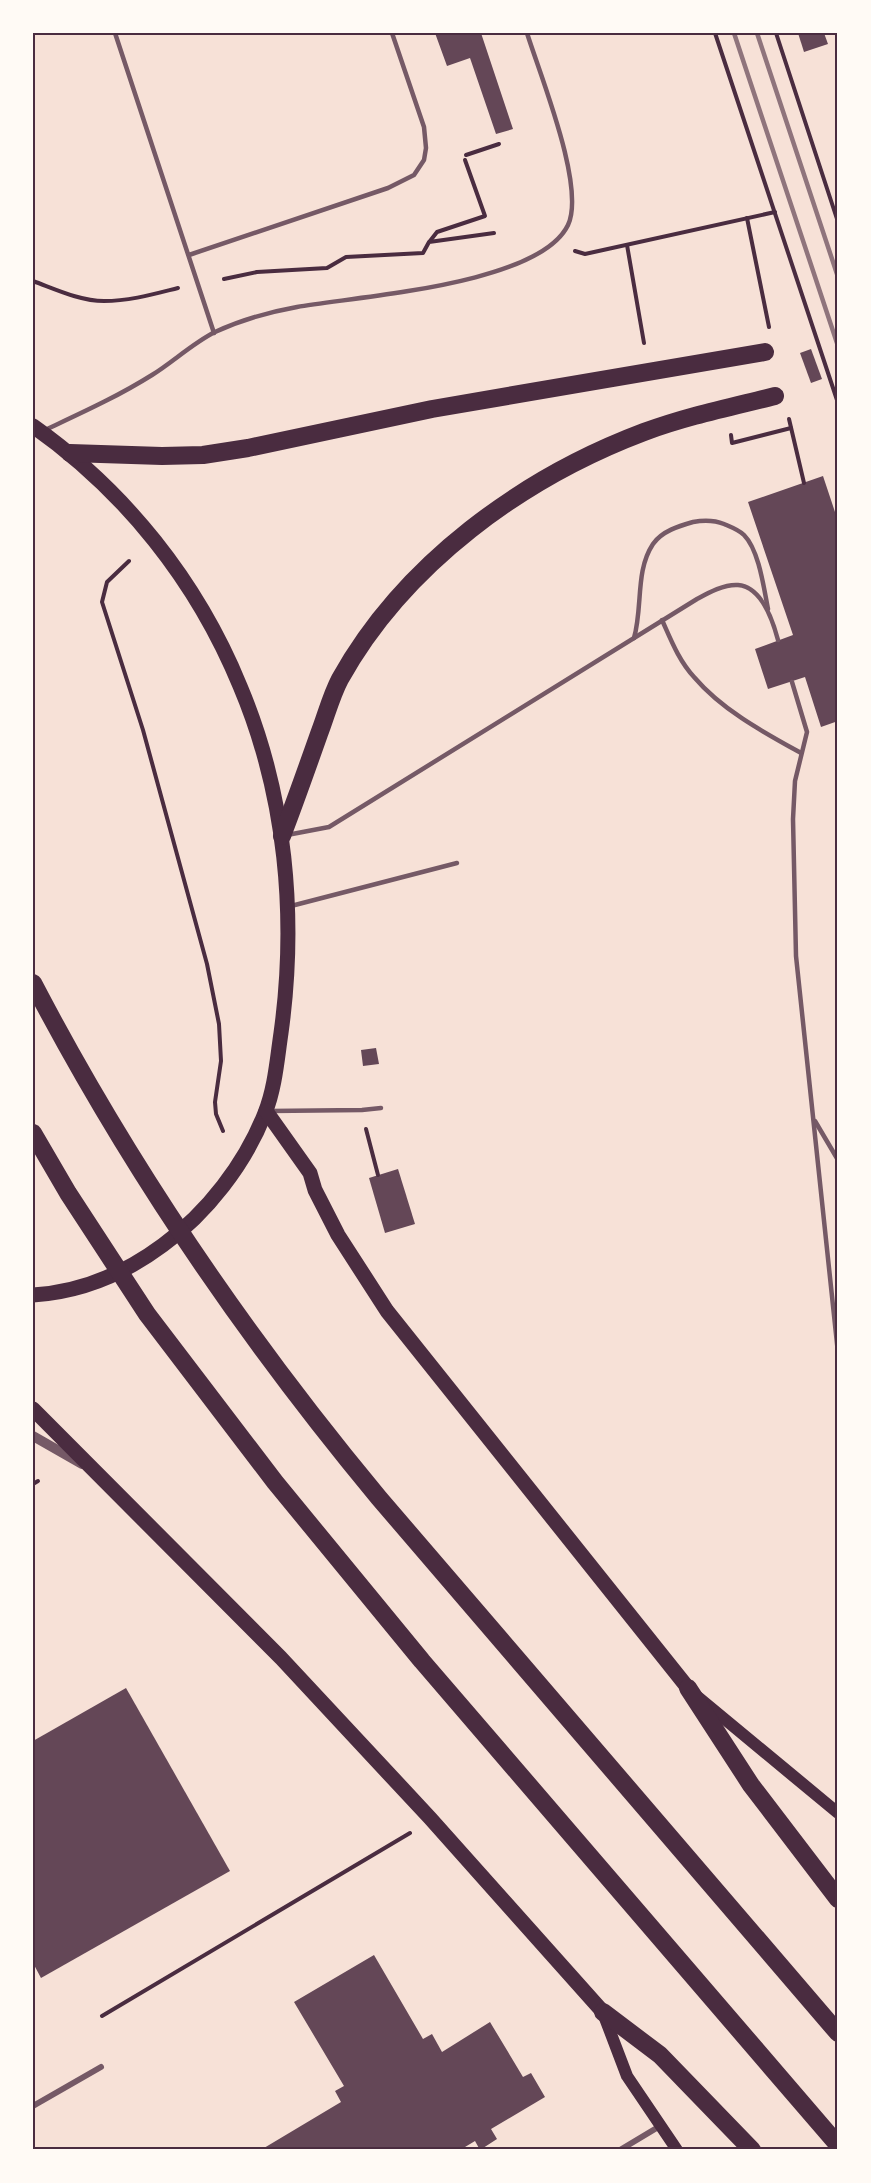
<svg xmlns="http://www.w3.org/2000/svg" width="871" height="2183" viewBox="0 0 871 2183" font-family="'DM Sans',sans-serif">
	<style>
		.building { fill: #644757 }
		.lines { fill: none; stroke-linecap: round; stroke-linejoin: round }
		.path { stroke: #4a2c40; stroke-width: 4 }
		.service { stroke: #755966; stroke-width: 4.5 }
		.minor { stroke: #755966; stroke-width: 6 }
		.tertiary { stroke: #755966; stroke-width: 10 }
		.secondary { stroke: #4a2c40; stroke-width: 12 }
		.primary { stroke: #4a2c40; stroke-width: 15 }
		.motorway { stroke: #4a2c40; stroke-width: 18 }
		.rail { stroke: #8f747c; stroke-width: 4.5 }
		.neatline { fill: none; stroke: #4a2c40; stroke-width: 2 }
	</style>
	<rect width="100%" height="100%" fill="#f7e1d7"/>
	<g class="building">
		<path d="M 435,33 L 481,33 L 513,129 L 496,134 L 470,58 L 447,66 Z"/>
		<path d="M 798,33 L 824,33 L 828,44 L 804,52 Z"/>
		<path d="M 811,349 L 822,379 L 811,383 L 800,353 Z"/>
		<path d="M 823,476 L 838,521 L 838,721 L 821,727 L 805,677 L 768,689 L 755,649 L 793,635 L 748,502 Z"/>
		<path d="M 376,1048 L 379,1064 L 363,1066 L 361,1050 Z"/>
		<path d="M 398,1169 L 415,1224 L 385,1233 L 369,1178 Z"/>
		<path d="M 126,1688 L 230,1871 L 41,1978 L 33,1963 L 33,1741 Z"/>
		<path d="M 374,1955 L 423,2039 L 432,2034 L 442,2052 L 490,2022 L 523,2077 L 531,2073 L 545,2097 L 491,2129 L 497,2139 L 480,2150 L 475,2141 L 460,2150 L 266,2150 L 264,2148 L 341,2102 L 335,2091 L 344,2086 L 294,2002 Z"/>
	</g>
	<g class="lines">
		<g class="path">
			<path d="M 715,33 L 838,403"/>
			<path d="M 776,33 L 838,222"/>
			<path d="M 466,155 L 499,144"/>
			<path d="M 747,218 L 769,327"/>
			<path d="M 430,241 L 437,232 L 485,216 L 465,160"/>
			<path d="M 627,245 L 644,343"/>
			<path d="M 575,251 L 585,254 L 775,212"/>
			<path d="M 224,279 L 257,272 L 327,268 L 346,257 L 423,253 L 429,242 L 494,233"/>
			<path d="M 33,281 C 55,289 80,301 104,301 C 130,301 154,294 178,288"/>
			<path d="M 789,419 L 804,483"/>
			<path d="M 731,435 L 732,443 L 791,428"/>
			<path d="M 129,561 L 107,582 L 102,602 L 143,730 L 207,964 L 219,1024 L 221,1061 L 215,1102 L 216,1114 L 223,1131"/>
			<path d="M 366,1129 L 378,1175"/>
			<path d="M 33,1484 L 38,1481"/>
			<path d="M 102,2016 L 410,1833"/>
		</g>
		<g class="service">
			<path d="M 115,33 L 214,333"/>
			<path d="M 189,255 L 388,188 L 414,175 L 424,160 L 426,148 L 424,127 L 392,33"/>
			<path d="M 43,431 C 79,414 117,397 152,375 C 173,362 193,343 215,332 C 241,320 269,312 297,307 C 359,296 539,285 568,225 C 586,187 540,75 527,33"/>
			<path d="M 662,620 C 671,640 679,661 694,677 C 722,710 763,732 801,753"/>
			<path d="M 634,638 C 643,607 635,571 653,544 C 662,531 679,526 693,522 C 704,520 714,520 724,524 C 731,527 739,530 744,535 C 759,550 764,589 768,609"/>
			<path d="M 792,682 L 807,732 L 795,781 L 793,819 L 796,956 L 838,1353"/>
			<path d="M 287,835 L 329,827 L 697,599 C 708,593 724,584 738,585 C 762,587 773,621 778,640"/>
			<path d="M 291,906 L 457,863"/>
			<path d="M 270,1111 L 362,1110 L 381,1108"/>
			<path d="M 815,1121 L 838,1160"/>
		</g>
		<g class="minor">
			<path d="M 33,2106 L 101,2067"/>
			<path d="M 620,2150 L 660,2126"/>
		</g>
		<path class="tertiary" d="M 33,1436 L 82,1464"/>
		<g class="secondary">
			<path d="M 698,1697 L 838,1813"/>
			<path d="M 603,2013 L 627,2076 L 677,2150"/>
		</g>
		<g class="primary">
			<path d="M 33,426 C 125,491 197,581 240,686 C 286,795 297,917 281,1033 C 277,1060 275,1088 265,1113 C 245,1164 207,1213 163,1245 C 124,1274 82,1292 33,1295"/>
			<path d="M 266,1111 L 310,1173 L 315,1190 L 338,1235 L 387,1311 L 688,1688"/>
			<path d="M 33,1409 L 281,1658 L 430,1818 L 603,2012"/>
		</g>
		<g class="motorway">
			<path d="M 70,453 L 162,456 L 203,455 L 248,448 L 432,409 L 765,352"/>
			<path d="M 282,836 C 295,802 307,768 319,734 C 326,716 331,696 340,679 C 404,564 522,478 644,432 C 687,416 731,407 775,396"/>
			<path d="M 33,983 C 129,1167 247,1339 379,1498 L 838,2033"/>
			<path d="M 33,1133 L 68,1193 L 147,1314 L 275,1482 L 422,1661 L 838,2145"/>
			<path d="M 688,1688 L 751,1785 L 838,1899"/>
			<path d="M 603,2012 L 660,2055 L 752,2150"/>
		</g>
		<g class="rail">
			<path d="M 734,33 L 838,346"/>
			<path d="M 757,33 L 838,277"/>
		</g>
	</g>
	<rect width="871" height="2183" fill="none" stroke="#fffaf5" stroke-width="69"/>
	<rect x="34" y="34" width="802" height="2114" class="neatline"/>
</svg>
